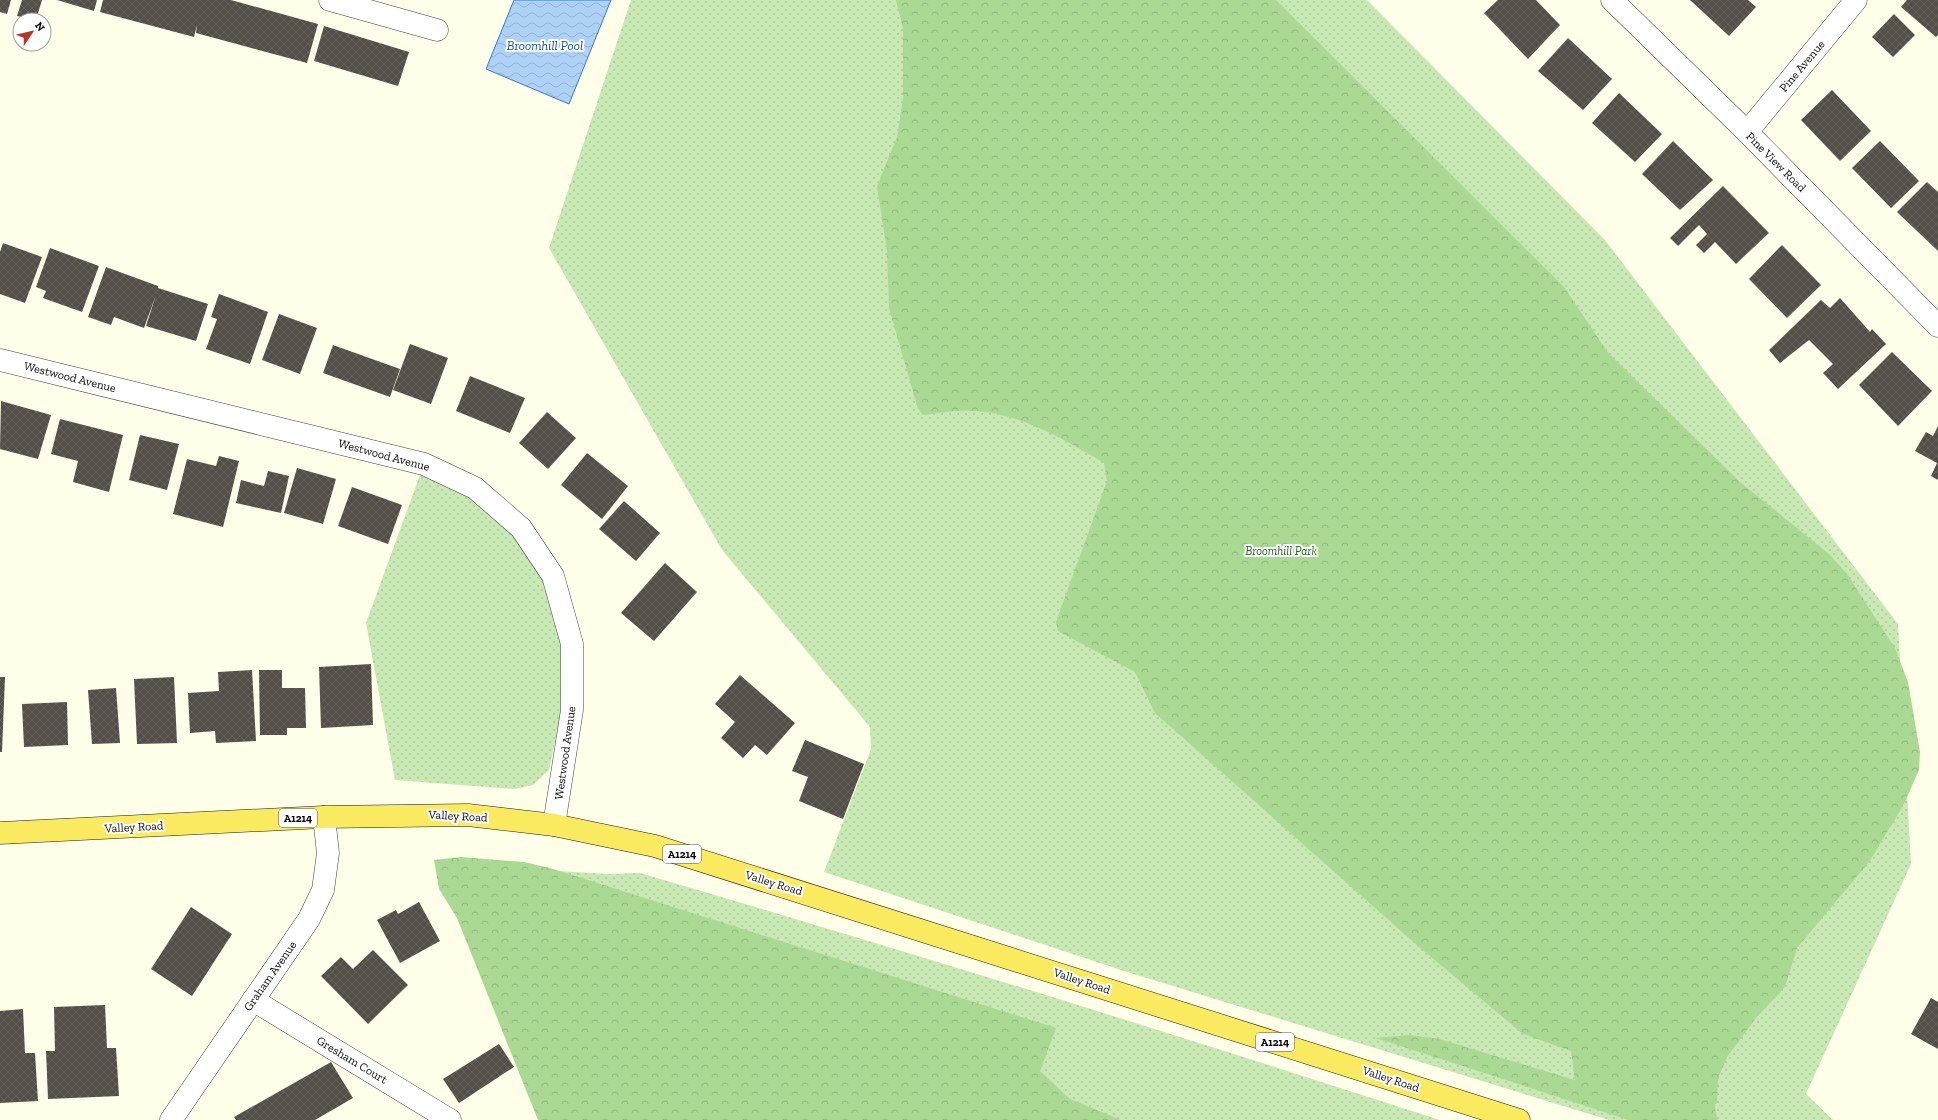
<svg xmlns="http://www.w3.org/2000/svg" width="1938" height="1120" viewBox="0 0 1938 1120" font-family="'Zilla Slab',serif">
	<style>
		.grass { fill: url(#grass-dots) }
		.forest { fill: url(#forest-crowns) }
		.water { fill: url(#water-waves); stroke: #357acd }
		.building { fill: url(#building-cross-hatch) }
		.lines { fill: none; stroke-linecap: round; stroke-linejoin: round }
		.street-casing { stroke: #3e3e3e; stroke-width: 23 }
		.primary-casing { stroke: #1c1c1c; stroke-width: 23 }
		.street { stroke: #fff; stroke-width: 22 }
		.primary { stroke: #f9ea5f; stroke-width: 22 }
		.labels { text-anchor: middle; stroke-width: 4; stroke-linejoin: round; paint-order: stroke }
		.shield { fill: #fff; stroke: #545454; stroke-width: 1 }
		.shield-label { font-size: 11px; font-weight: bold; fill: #0b0b0b }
		.street-label { font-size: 12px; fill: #0b0b0b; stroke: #fff }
		.park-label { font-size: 12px; font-style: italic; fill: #21621c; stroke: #fff }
		.water-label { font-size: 13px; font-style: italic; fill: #154e9c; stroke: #fff }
	</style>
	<defs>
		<pattern id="grass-dots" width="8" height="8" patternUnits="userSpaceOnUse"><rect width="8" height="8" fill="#c8e8b4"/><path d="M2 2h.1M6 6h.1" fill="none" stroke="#aac699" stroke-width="1.8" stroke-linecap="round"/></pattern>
		<pattern id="forest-crowns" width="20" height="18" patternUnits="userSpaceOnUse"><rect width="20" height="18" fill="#a9d993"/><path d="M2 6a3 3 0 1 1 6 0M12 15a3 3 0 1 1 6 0" fill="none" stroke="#90b97d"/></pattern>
		<pattern id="water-waves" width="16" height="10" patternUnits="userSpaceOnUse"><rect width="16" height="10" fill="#aed1f6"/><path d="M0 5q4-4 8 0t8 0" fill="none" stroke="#94b2d2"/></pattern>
		<pattern id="building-cross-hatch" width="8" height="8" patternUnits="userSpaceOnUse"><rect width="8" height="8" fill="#544e48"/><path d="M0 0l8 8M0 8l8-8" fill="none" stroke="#68635e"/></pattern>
	</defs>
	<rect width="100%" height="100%" fill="#fffee9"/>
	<g class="grass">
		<path d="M 631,0 L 1367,0 L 1605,240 L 1898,624 L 1911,864 L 1806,1094 L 1833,1120 L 1609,1120 L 1124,971 L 824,872 L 871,749 L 870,727 L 722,550 L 549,248 Z"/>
		<path d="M 424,464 L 521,528 L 572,644 L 561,713 L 549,770 L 533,785 L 515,789 L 395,780 L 366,623 Z"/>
		<path d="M 473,866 L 609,874 L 640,873 C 908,951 1174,1034 1440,1120 L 566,1120 Z"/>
	</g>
	<g class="forest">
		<path d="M 896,0 L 1276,0 L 1564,287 L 1609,354 L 1740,482 L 1829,554 L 1847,574 L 1895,648 L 1908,682 L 1920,752 L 1919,770 L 1904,804 L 1869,862 L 1797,948 L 1785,987 L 1755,1019 L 1727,1057 L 1718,1078 L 1717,1103 L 1714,1105 L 1718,1120 L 1629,1120 L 1376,1038 L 1410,1035 L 1439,1039 L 1575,1080 L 1571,1051 L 1523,1034 L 1418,946 L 1155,713 L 1135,672 L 1058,631 L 1056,622 L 1107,481 L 1104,463 C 1065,440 1023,415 978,411 C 960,409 940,413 923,415 L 918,409 L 889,308 L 887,251 L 877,186 L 897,137 L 903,99 L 903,28 Z"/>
		<path d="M 461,857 L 524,862 L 550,868 L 1056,1028 L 1040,1071 L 1070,1099 L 1121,1120 L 538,1120 L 457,918 L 439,889 L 434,860 Z"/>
	</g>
	<path class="water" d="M 514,0 L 611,0 L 569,104 L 486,69 Z"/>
	<g class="building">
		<path d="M 0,0 L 11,0 L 7,14 L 0,12 Z"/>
		<path d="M 22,0 L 42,0 L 36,20 L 17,16 Z"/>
		<path d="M 57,0 L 97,0 L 94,11 Z"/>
		<path d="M 103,0 L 231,0 L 318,24 L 307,63 L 196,33 L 197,25 L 194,37 L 100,12 Z"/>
		<path d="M 1498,0 L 1536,0 L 1560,25 L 1528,59 L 1484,13 Z"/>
		<path d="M 1690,0 L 1748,0 L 1756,7 L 1729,36 Z"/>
		<path d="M 1907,0 L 1938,0 L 1938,35 L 1936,37 L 1901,7 Z"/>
		<path d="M 1894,14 L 1915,35 L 1893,57 L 1872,37 Z"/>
		<path d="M 324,26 L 409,52 L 398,86 L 314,61 Z"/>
		<path d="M 1568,38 L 1612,79 L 1583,110 L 1538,71 Z"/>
		<path d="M 1832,90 L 1871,131 L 1840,161 L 1801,120 Z"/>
		<path d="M 1619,93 L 1662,134 L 1635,162 L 1592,123 Z"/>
		<path d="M 1673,141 L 1713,180 L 1680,210 L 1642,174 Z"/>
		<path d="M 1880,141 L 1919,181 L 1891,208 L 1852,168 Z"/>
		<path d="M 1927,182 L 1938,192 L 1938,251 L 1897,212 Z"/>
		<path d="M 1723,186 L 1769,233 L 1736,264 L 1715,242 L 1704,253 L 1696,245 L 1707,234 L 1699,225 L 1678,246 L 1670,238 Z"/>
		<path d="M 3,243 L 42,257 L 25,303 L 0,294 L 0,252 Z"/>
		<path d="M 1782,245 L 1821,285 L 1787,318 L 1749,279 Z"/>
		<path d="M 50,248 L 99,266 L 82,312 L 43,298 L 46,291 L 36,287 Z"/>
		<path d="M 106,267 L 158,286 L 158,288 L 208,304 L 196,341 L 146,326 L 156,295 L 144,328 L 114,317 L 111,325 L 88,317 Z"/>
		<path d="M 219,294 L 268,312 L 250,364 L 206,349 L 217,319 L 211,317 Z"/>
		<path d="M 1840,298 L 1870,332 L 1872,329 L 1886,344 L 1838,389 L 1823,373 L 1833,364 L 1809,340 L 1780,363 L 1769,350 L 1821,300 L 1830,308 Z"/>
		<path d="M 279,314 L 317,328 L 300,374 L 262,360 Z"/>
		<path d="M 410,344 L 448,358 L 431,404 L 393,390 Z"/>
		<path d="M 333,345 L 400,369 L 390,397 L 323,373 Z"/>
		<path d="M 1892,352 L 1932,391 L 1898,426 L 1859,385 Z"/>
		<path d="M 470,376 L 525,398 L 510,433 L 456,411 Z"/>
		<path d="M 1,401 L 51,415 L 38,459 L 0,449 Z"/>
		<path d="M 547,412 L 576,438 L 548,469 L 519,443 Z"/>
		<path d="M 60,419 L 123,435 L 109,492 L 73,482 L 78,461 L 51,454 Z"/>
		<path d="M 1938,426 L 1938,480 L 1931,476 L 1937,463 L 1915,451 L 1926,432 L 1933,436 Z"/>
		<path d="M 140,435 L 179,444 L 167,490 L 129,480 Z"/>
		<path d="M 587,453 L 628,486 L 602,519 L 561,485 Z"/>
		<path d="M 219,456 L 239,461 L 223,527 L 173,514 L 187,459 L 216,466 Z"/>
		<path d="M 297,468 L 336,479 L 323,524 L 284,513 Z"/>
		<path d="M 268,471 L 289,476 L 281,513 L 236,503 L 241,480 L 264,486 Z"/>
		<path d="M 352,487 L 402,505 L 388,544 L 338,526 Z"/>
		<path d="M 624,501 L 660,533 L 636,561 L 599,529 Z"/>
		<path d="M 665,563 L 697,592 L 654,641 L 621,613 Z"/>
		<path d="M 371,664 L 373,725 L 321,728 L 319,667 Z"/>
		<path d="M 252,670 L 256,741 L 216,743 L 215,731 L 190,733 L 188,693 L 219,691 L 218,672 Z"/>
		<path d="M 259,670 L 282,670 L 282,688 L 305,688 L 306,728 L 287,728 L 287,735 L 260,735 Z"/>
		<path d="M 740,675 L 795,723 L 767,755 L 755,745 L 743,758 L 721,738 L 735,722 L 715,704 Z"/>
		<path d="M 0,677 L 5,677 L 2,752 L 0,752 Z"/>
		<path d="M 174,677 L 177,743 L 137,744 L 134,679 Z"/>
		<path d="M 116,688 L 120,743 L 92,744 L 88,690 Z"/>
		<path d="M 67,702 L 68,745 L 24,747 L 22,704 Z"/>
		<path d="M 805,740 L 864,764 L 843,819 L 799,801 L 808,777 L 792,771 Z"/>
		<path d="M 419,902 L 440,941 L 400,963 L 377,920 L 396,910 L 398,914 Z"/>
		<path d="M 191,907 L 232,934 L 192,996 L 151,969 Z"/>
		<path d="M 373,950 L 408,985 L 368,1024 L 321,976 L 341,957 L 353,969 Z"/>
		<path d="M 1931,998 L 1938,1002 L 1938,1049 L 1911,1034 Z"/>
		<path d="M 105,1005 L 107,1048 L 116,1048 L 119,1096 L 48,1099 L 46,1051 L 55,1051 L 54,1007 Z"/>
		<path d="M 23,1009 L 25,1053 L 35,1053 L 38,1101 L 0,1103 L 0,1011 Z"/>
		<path d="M 499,1044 L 514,1067 L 459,1103 L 443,1079 Z"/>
		<path d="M 331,1062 L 353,1098 L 315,1120 L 236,1120 L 234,1117 Z"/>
	</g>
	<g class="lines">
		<defs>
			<g id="street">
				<path d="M 330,0 L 437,30"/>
				<path d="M 1612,0 L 1747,132 L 1938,326"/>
				<path d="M 1747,132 L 1856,0"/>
				<path d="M 0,360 L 424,464 L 475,488 L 521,528 L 553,576 L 572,644 L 572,710 L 554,825"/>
				<path d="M 253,1000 L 450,1120"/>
				<path d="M 171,1120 L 309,919 L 323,890 L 328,853 L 324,817"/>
			</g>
			<path id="primary" d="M 0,833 L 324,817 L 468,815 L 554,825 L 655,846 L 1519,1120"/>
		</defs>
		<use href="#street" class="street-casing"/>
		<use href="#primary" class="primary-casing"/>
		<use href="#street" class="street"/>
		<use href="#primary" class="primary"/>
	</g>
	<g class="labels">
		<g class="shield">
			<rect x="279" y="809" width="38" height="18" rx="3"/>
			<rect x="663" y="845" width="38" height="18" rx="3"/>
			<rect x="1256" y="1033" width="38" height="18" rx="3"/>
		</g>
		<g class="shield-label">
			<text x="298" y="822">A1214</text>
			<text x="682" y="858">A1214</text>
			<text x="1275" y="1046">A1214</text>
		</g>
		<g class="street-label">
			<text transform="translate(1802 66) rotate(-50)" y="4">Pine Avenue</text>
			<text transform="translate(1776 162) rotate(45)" y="4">Pine View Road</text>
			<text transform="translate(70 377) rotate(14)" y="4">Westwood Avenue</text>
			<text transform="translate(384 455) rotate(15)" y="4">Westwood Avenue</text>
			<text transform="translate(565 753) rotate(-82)" y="4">Westwood Avenue</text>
			<text transform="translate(458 816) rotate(3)" y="4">Valley Road</text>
			<text transform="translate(134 827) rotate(-3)" y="4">Valley Road</text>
			<text transform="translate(774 883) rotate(17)" y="4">Valley Road</text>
			<text transform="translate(270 976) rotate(-55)" y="4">Graham Avenue</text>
			<text transform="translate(1082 981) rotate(18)" y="4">Valley Road</text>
			<text transform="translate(352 1060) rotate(31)" y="4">Gresham Court</text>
			<text transform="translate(1391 1079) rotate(18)" y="4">Valley Road</text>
		</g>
		<g class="park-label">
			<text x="1281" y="555">Broomhill Park</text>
		</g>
		<g class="water-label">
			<text x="545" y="50">Broomhill Pool</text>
		</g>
	</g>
	<g transform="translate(32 32) rotate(55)"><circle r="19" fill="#ffffff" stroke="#9d9d9d"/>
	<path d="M0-3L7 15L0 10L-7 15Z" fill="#bb3324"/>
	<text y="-6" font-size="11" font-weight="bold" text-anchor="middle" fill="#0b0b0b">N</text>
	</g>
</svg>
